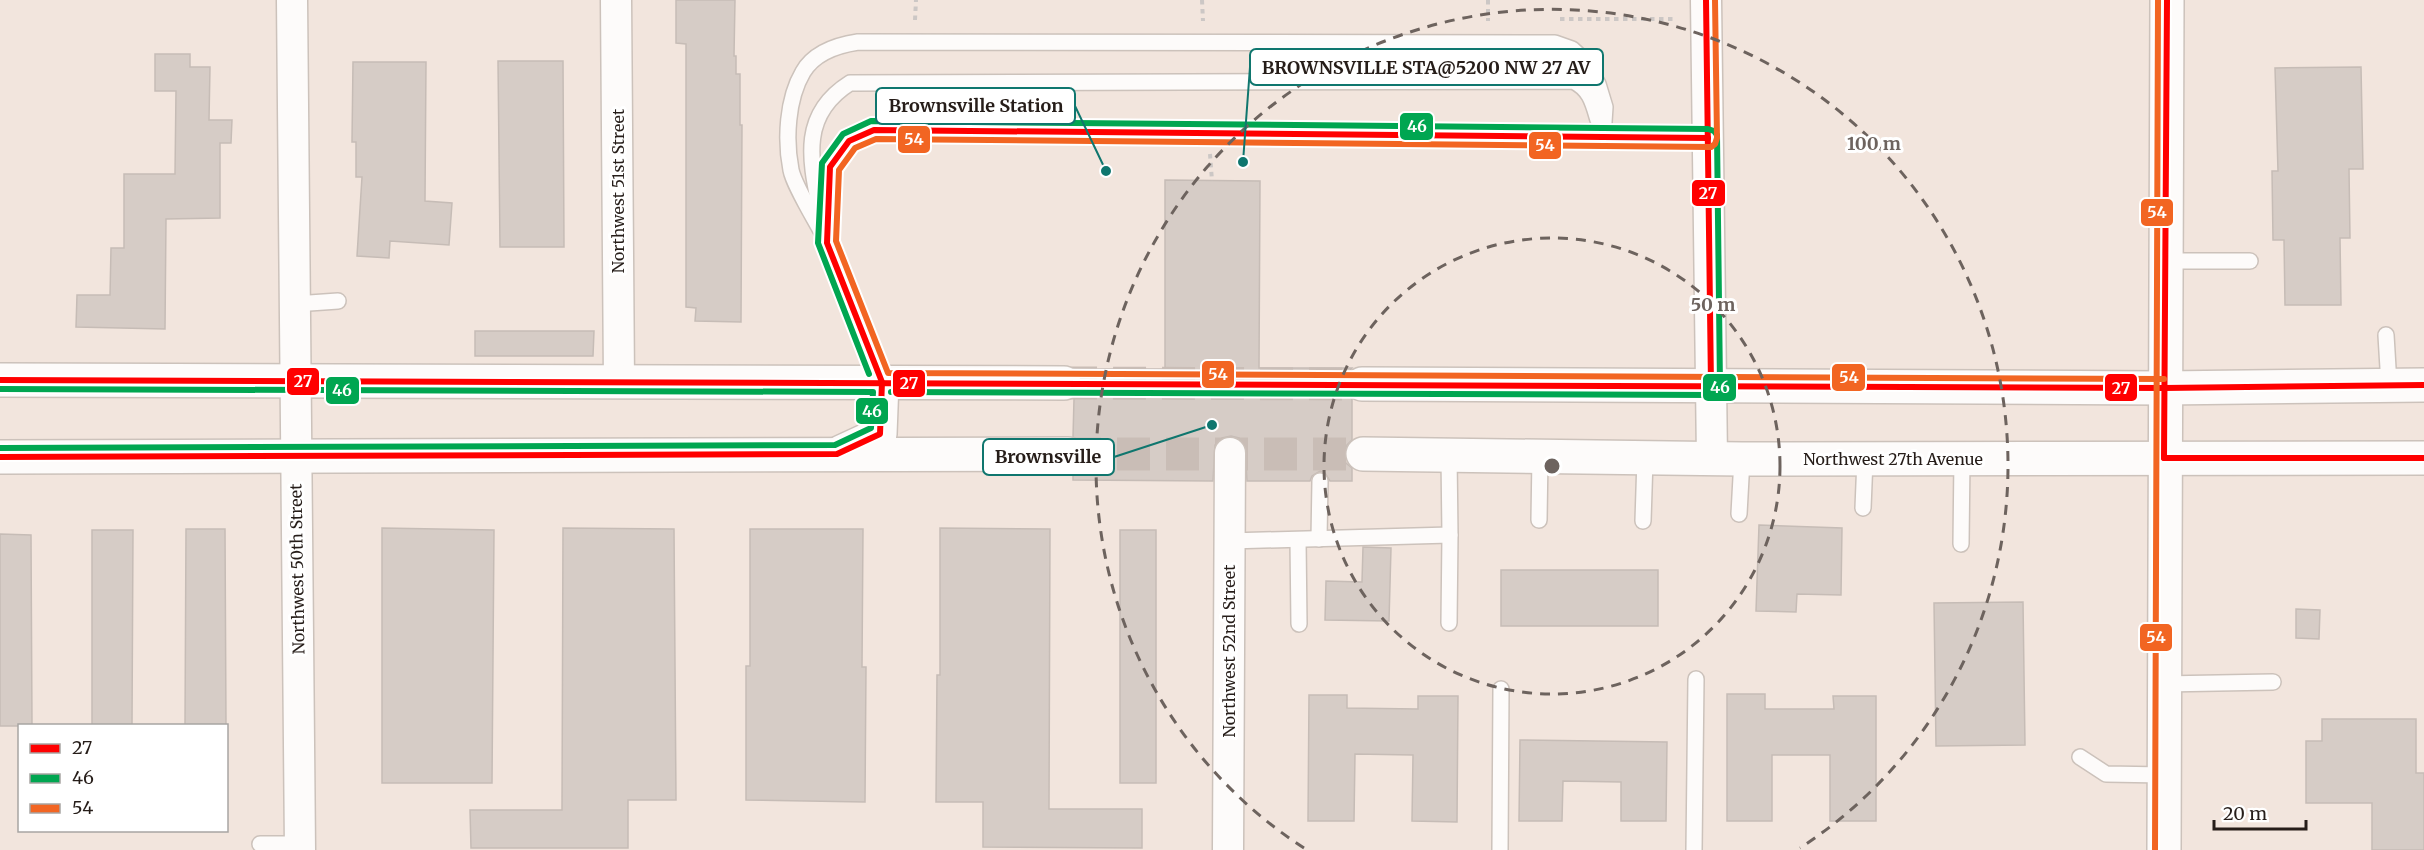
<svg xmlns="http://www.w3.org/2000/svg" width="2424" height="850" viewBox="0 0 2424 850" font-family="Merriweather,serif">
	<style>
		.building { fill: #d6ccc6; stroke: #c6bcb6; stroke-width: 1.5 }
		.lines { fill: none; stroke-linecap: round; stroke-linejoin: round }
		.primary-tunnel { stroke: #c9bdb6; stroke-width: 33; stroke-dasharray: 33 16; stroke-linecap: butt }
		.lane-casing { stroke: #ccc2bb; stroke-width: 18 }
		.street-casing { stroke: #ccc2bb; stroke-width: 33 }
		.secondary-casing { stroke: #ccc2bb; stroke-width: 36 }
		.primary-casing { stroke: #ccc2bb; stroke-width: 36 }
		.path { stroke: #ccc7c5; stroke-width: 4; stroke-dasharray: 4.5 4.5; stroke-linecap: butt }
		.lane { stroke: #fdfbfa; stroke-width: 15 }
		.street { stroke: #fdfbfa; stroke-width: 30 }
		.secondary { stroke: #fdfbfa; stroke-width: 33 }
		.primary { stroke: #fdfbfa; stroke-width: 33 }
		.bus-1-casing { stroke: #fff; stroke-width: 10 }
		.bus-2-casing { stroke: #fff; stroke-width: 10 }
		.bus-3-casing { stroke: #fff; stroke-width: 10 }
		.bus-1 { stroke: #f00; stroke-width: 6 }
		.bus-2 { stroke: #00a651; stroke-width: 6 }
		.bus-3 { stroke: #f26522; stroke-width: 6 }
		.ring { fill: none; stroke: #6d635e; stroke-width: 3; stroke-dasharray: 10 8 }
		.labels { text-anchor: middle; stroke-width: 6; stroke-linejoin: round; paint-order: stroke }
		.street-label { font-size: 16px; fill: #261d19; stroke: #fff }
		.centre { fill: #6d635e; stroke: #fff; stroke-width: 3 }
		.ring-label { font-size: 18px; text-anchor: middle; font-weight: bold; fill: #6d635e; stroke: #fff; stroke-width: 6; stroke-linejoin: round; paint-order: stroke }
		.leader { fill: none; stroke: #0f766e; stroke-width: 2 }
		.callout-dot { fill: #0f766e; stroke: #fff; stroke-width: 2 }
		.callout { fill: #fff; stroke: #0f766e; stroke-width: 2 }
		.callout-label { font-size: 18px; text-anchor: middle; font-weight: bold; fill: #261d19 }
		.line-badge { stroke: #fff; stroke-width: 2 }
		.badge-label { font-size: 16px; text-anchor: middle; font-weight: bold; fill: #fff }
	</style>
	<rect width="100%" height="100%" fill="#f2e5dd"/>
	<g class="building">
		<path d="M 676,0 L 735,0 L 734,56 L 736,56 L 736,74 L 740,74 L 740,125 L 742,125 L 741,322 L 695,321 L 696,308 L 686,307 L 686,44 L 676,43 Z"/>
		<path d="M 155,54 L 190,54 L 190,67 L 210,67 L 209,120 L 232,120 L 231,143 L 220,143 L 220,218 L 166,219 L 165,329 L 76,327 L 77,295 L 110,295 L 111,248 L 124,248 L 124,174 L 175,174 L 176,91 L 155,91 Z"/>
		<path d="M 498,61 L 563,61 L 564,247 L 500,247 Z"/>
		<path d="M 353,62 L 426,62 L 425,201 L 452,203 L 449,245 L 390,241 L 389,258 L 357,256 L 362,177 L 356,177 L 356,142 L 352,142 Z"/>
		<path d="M 2361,67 L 2363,169 L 2349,169 L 2350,238 L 2340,238 L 2341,305 L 2285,305 L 2284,240 L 2273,240 L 2272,171 L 2278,171 L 2275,68 Z"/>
		<path d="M 1165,180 L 1260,181 L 1259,368 L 1352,368 L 1346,375 L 1343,384 L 1346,393 L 1352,399 L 1352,440 L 1347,445 L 1344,454 L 1346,463 L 1352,468 L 1352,481 L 1330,481 L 1325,473 L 1320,471 L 1312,476 L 1310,481 L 1247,481 L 1245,445 L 1239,438 L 1231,436 L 1222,438 L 1215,445 L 1213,481 L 1073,480 L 1073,471 L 1084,464 L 1087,455 L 1084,444 L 1073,437 L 1074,399 L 1080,393 L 1083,384 L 1080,374 L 1076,369 L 1165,369 Z"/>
		<path d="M 475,331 L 594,331 L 593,356 L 475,356 Z"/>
		<path d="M 1759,525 L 1842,528 L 1841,595 L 1797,594 L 1796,612 L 1756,611 Z"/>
		<path d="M 382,528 L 494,530 L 492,783 L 382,783 Z"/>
		<path d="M 563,528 L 674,529 L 676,800 L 628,800 L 628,848 L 471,848 L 470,810 L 562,810 Z"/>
		<path d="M 940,528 L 1050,529 L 1049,809 L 1142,809 L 1142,848 L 983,847 L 983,802 L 936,802 L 937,675 L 940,675 Z"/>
		<path d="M 186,529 L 225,529 L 226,726 L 185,726 Z"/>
		<path d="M 750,529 L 863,529 L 862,667 L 866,667 L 865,802 L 746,800 L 746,666 L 750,666 Z"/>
		<path d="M 92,530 L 133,530 L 132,726 L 92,726 Z"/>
		<rect x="1120" y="530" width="36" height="253"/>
		<path d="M 0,534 L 31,535 L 32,726 L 0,726 Z"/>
		<path d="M 1363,547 L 1391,548 L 1389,621 L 1325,620 L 1326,581 L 1362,582 Z"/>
		<rect x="1501" y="570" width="157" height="56"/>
		<path d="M 2023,602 L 2025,745 L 1936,746 L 1934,603 Z"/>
		<path d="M 2296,609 L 2320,610 L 2319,639 L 2296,638 Z"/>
		<path d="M 1727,694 L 1765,694 L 1765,709 L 1834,709 L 1833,696 L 1876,696 L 1876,821 L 1830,821 L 1830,755 L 1772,755 L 1772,821 L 1727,821 Z"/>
		<path d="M 1309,695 L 1347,695 L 1347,708 L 1418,709 L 1418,696 L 1458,696 L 1457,822 L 1412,821 L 1413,755 L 1355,754 L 1354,821 L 1308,821 Z"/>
		<path d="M 2322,719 L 2416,719 L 2416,773 L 2424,773 L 2424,850 L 2372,850 L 2372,803 L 2306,803 L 2306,741 L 2322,741 Z"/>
		<path d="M 1520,740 L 1667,742 L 1666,821 L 1621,821 L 1621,782 L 1563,781 L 1562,821 L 1519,821 Z"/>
	</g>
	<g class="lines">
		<g class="primary-tunnel">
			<path d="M 1064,383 L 1362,384"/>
			<path d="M 1068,454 L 1363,454"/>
		</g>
		<defs>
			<g id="lane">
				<path d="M 822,219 C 812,167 796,117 850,83 L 1573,81 C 1590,89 1593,103 1598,120"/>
				<path d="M 826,240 C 818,224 794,186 791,170 C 785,140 787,99 803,72 C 814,53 838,45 858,42 L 1555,43 L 1572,49 L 1584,60 L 1598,84 L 1605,107 L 1603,137"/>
				<path d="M 2165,261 L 2250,261"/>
				<path d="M 295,304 L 338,301"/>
				<path d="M 2386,335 L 2389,385"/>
				<path d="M 882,382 L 827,243 L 830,167 L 849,141 L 874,130 L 1708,138"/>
				<path d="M 1863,508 L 1865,459"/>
				<path d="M 1739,514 L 1742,459"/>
				<path d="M 1539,520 L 1540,457"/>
				<path d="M 1643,521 L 1645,459"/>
				<path d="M 1319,539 L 1320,481"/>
				<path d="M 1298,540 L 1299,624"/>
				<path d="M 1229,541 L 1450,535 L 1449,456"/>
				<path d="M 1961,544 L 1962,459"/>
				<path d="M 1449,623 L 1450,535"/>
				<path d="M 2163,684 L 2273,682"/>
				<path d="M 2080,757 L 2106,774 L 2164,775"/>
				<path d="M 260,844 L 299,844"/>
				<path d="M 1500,850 L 1501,689"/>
				<path d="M 1694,850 L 1696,679"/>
			</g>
			<g id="street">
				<path d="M 292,0 L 300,850"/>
				<path d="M 616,0 L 619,382"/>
				<path d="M 1706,0 L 1712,459"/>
				<path d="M 1228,850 L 1230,453"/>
			</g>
			<path id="secondary" d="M 2164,850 L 2167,0"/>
			<g id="primary">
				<path d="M 0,380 L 1064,383"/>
				<path d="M 1362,384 L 2164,388 L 2424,385"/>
				<path d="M 841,452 L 880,434 L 882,382"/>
				<path d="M 1363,454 L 1742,459 L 2424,458"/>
				<path d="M 0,457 L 1068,454"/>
			</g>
		</defs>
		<use href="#lane" class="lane-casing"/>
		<use href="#street" class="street-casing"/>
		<use href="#secondary" class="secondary-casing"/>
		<use href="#primary" class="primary-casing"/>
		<g class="path">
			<path d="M 1202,0 L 1203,21"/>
			<path d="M 1488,0 L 1488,21"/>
			<path d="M 1560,19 L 1676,19"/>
			<path d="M 915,20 L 916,0"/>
			<path d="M 1210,154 L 1212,181"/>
		</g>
		<use href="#lane" class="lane"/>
		<use href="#street" class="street"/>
		<use href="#secondary" class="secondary"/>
		<use href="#primary" class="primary"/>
		<defs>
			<g id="bus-1">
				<path d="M 1706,0 L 1711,386"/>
				<path d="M 0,380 L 2164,388 L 2424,385"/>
				<path d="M 0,457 L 837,454 L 880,434 L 882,382 L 827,243 L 830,167 L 849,141 L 874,130 L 1708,138"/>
				<path d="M 2164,458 L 2167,0"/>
				<path d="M 2164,458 L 2424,458"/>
			</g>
			<g id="bus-2">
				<path d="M 869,374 L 818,243 L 822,163 L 843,134 L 871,121 L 1708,129 L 1714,131 L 1717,135 L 1720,386 L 1718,392 L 1714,395 L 891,392"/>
				<path d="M 0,389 L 873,392 L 871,428 L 835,445 L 0,448"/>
			</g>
			<g id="bus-3">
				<path d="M 1715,0 L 1717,138 L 1715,144 L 1711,147 L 876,139 L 855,148 L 839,170 L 836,241 L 888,373 L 2164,379"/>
				<path d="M 2155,850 L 2158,0"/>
			</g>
		</defs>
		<use href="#bus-1" class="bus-1-casing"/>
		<use href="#bus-2" class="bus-2-casing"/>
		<use href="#bus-3" class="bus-3-casing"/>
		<use href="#bus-1" class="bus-1"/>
		<use href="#bus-2" class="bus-2"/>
		<use href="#bus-3" class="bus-3"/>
	</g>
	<g class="ring">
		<circle cx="1552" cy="466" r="228"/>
		<path d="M1304 848A456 456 0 1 1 1800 848"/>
	</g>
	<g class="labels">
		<g class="street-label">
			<text transform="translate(618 191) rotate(-90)" y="6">Northwest 51st Street</text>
			<text x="1893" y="465">Northwest 27th Avenue</text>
			<text transform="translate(297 569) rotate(-91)" y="6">Northwest 50th Street</text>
			<text transform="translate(1229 651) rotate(-90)" y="6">Northwest 52nd Street</text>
		</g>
	</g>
	<circle cx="1552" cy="466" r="9" class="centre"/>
	<g class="ring-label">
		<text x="1874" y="150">100 m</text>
		<text x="1713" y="311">50 m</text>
	</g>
	<path class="leader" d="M1243 162L1250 67M1106 171L1075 106M1212 425L1114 457"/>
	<g class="callout-dot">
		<circle cx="1243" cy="162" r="6"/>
		<circle cx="1106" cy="171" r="6"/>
		<circle cx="1212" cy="425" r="6"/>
	</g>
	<g class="callout">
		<rect x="1250" y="49" width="353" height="36" rx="6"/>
		<rect x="876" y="88" width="199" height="36" rx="6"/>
		<rect x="983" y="439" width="131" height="36" rx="6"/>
	</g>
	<g class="callout-label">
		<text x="1426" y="74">BROWNSVILLE STA@5200 NW 27 AV</text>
		<text x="976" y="112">Brownsville Station</text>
		<text x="1048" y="463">Brownsville</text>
	</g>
	<g class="line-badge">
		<rect x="1399" y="112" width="35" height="29" rx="6" fill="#00a651"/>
		<rect x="897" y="125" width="34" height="29" rx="6" fill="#f26522"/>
		<rect x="1528" y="131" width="34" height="29" rx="6" fill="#f26522"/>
		<rect x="1691" y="179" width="35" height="28" rx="6" fill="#f00"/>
		<rect x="2140" y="198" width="34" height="29" rx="6" fill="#f26522"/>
		<rect x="1201" y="360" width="34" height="29" rx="6" fill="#f26522"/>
		<rect x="1831" y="363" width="35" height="29" rx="6" fill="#f26522"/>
		<rect x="286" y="367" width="34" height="29" rx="6" fill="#f00"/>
		<rect x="892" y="369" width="34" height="29" rx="6" fill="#f00"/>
		<rect x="1702" y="373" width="35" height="29" rx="6" fill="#00a651"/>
		<rect x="2104" y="373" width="34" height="29" rx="6" fill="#f00"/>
		<rect x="325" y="376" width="35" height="29" rx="6" fill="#00a651"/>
		<rect x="855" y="397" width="34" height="28" rx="6" fill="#00a651"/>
		<rect x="2139" y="623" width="34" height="29" rx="6" fill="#f26522"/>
	</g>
	<g class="badge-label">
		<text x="1417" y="132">46</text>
		<text x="914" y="145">54</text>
		<text x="1545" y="151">54</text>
		<text x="1708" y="199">27</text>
		<text x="2157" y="218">54</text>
		<text x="1218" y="380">54</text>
		<text x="1849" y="383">54</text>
		<text x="303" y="387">27</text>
		<text x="909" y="389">27</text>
		<text x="1720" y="393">46</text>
		<text x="2121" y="394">27</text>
		<text x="342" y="396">46</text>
		<text x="872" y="417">46</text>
		<text x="2156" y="643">54</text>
	</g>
	<rect x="18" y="724" width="210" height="108" fill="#ffffff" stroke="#a8a5a3" stroke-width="1.5"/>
	<rect x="30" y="744" width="30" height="9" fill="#ff0000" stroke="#a8a5a3" stroke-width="1.5"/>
	<text x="72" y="754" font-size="18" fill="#261d19">27</text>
	<rect x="30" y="774" width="30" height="9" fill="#00a651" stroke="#a8a5a3" stroke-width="1.5"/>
	<text x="72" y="784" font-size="18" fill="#261d19">46</text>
	<rect x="30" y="804" width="30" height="9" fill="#f26522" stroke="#a8a5a3" stroke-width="1.5"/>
	<text x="72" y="814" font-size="18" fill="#261d19">54</text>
	<path d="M2214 820v9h92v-9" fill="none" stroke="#261d19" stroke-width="3"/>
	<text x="2223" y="820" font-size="18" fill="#261d19" stroke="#ffffff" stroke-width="4.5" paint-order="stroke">20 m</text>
</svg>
